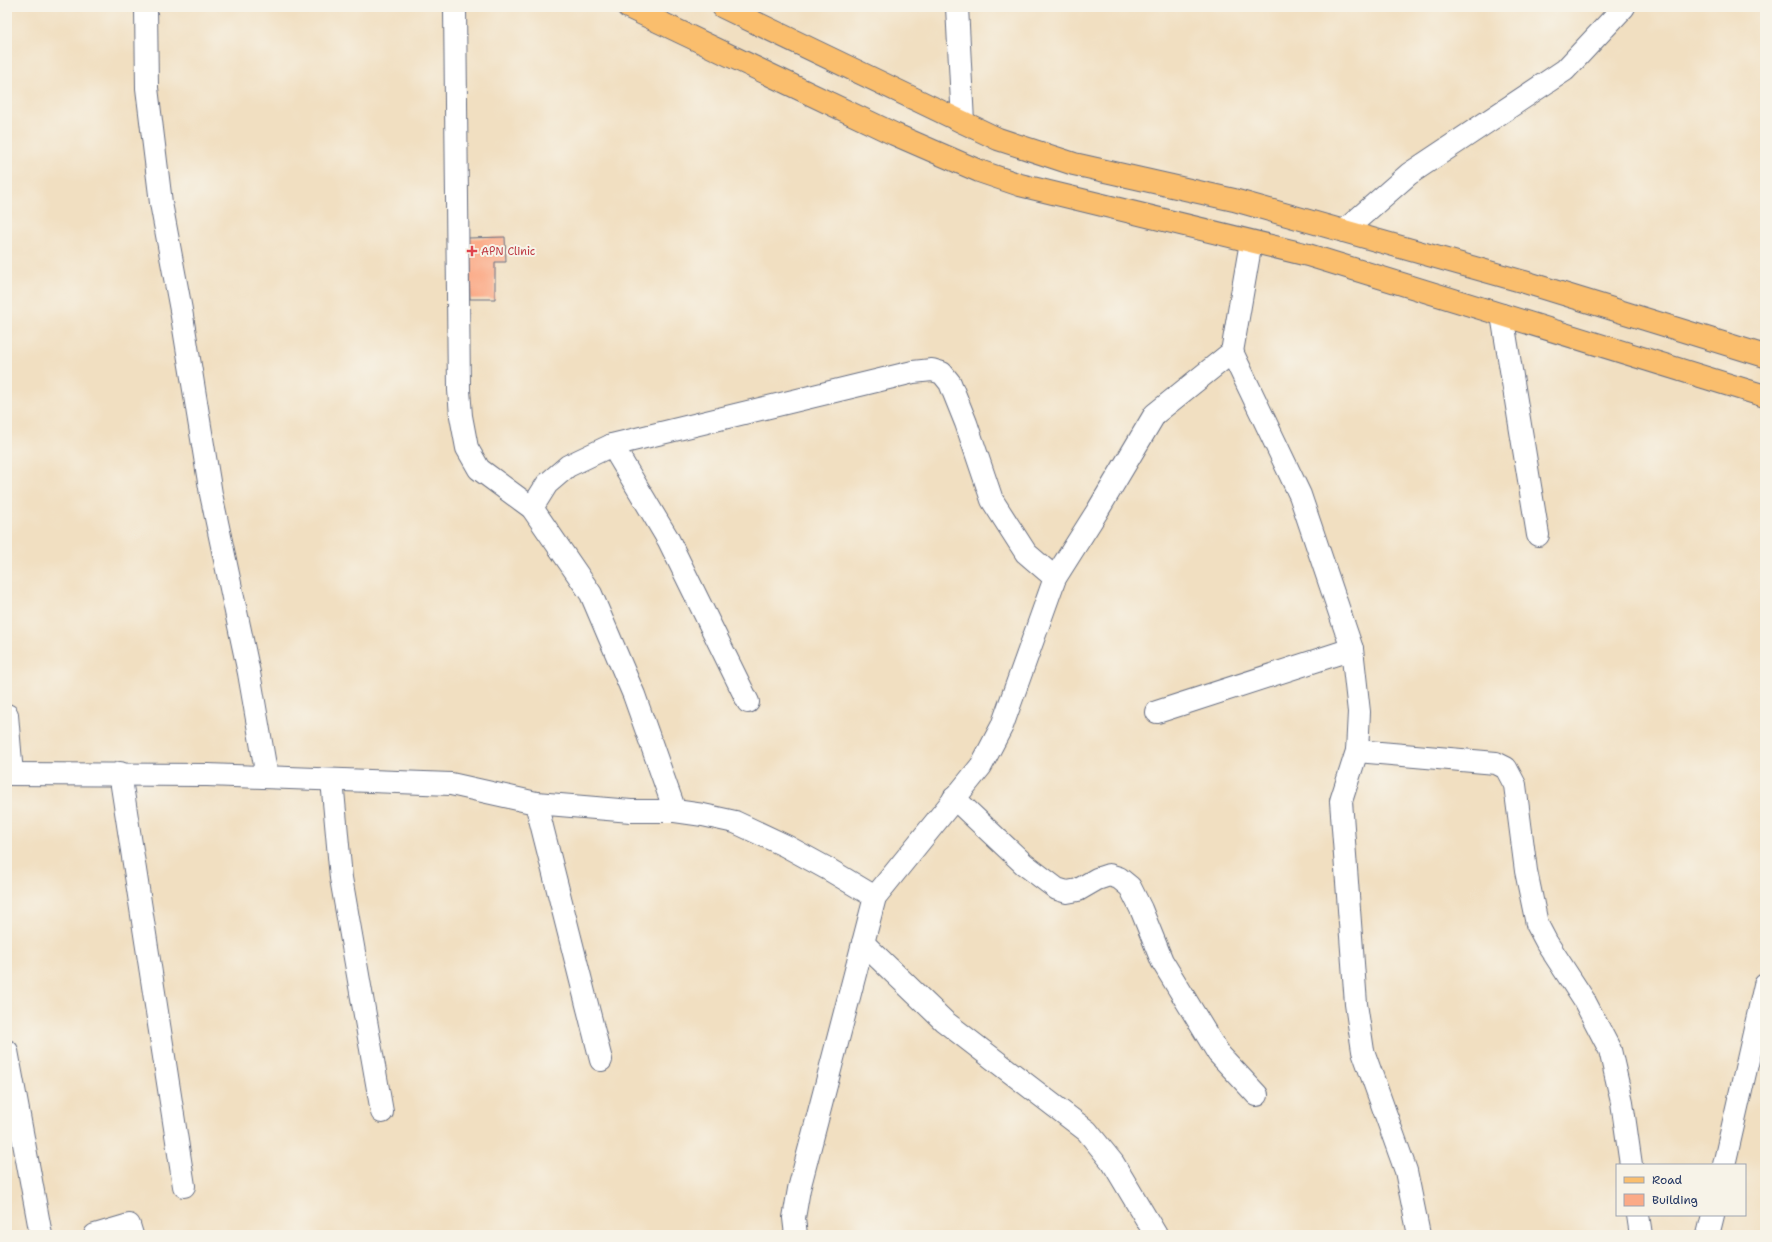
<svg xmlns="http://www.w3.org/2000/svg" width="1772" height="1242" viewBox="0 0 1772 1242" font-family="'Shantell Sans',sans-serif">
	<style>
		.building { fill: #fbaa87 }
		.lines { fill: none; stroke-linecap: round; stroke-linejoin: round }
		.minor-casing { stroke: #666d81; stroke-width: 24 }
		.major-casing { stroke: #666d81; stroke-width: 24 }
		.minor { stroke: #fff; stroke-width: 22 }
		.major { stroke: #fabe6d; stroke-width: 22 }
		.health-dot { fill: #e0444e; stroke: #f7f3e8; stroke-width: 1.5 }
		.labels { text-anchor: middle; stroke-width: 4; stroke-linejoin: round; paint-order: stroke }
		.health-label { font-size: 11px; fill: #be3a42; stroke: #f7f3e8; text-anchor: start }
	</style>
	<rect width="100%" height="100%" fill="#f7f3e8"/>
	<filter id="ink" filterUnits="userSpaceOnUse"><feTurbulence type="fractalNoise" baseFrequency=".025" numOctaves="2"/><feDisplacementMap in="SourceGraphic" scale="8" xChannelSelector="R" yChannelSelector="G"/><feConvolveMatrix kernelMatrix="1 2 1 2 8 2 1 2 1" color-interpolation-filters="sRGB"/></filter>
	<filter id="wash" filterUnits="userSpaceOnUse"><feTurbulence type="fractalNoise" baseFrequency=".012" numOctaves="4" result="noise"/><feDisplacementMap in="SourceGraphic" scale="16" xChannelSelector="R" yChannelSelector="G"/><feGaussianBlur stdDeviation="0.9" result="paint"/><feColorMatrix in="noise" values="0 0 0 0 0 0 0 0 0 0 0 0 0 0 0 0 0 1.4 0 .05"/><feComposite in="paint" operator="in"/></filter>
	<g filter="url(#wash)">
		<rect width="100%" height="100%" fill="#f1dfc1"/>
		<g id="blocks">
			<path class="building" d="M 505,237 L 506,262 L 495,262 L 495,299 L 470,299 L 468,238 Z"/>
		</g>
	</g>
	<g filter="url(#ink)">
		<use href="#blocks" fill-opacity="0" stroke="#666d81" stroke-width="1"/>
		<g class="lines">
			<defs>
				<g id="minor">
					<path d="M 146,7 L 147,88 L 161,203 L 181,310 L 211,494 L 249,673 L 267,777"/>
					<path d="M 455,7 L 459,390 L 461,416 L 467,448 L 479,469 L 532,508 L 591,594 L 634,695 L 675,811"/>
					<path d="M 957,7 L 963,122"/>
					<path d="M 1344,231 L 1409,174 L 1565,70 L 1624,7"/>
					<path d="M 1502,315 L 1538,535"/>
					<path d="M 1232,352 L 1300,495 L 1352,649 L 1359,712 L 1357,751 L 1341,801 L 1356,1004 L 1363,1051 L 1406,1171 L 1419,1235"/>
					<path d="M 612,445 L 668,539 L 748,702"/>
					<path d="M 532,508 L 547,484 L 568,466 L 612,445 L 913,372 L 932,370 L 942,373 L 950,383 L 966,423 L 992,500 L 1026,553 L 1055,578"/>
					<path d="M 1157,712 L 1352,649"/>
					<path d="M 7,715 L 12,774"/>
					<path d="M 1357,751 L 1496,763 L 1506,768 L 1515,785 L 1526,871 L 1537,924 L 1547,943 L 1584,1000 L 1610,1050 L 1622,1102 L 1631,1165"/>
					<path d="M 120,773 L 184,1186"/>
					<path d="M 7,774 L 207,775 L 451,784 L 536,803 L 631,811 L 675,811 L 703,815 L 735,822 L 786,846 L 828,869 L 875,897"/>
					<path d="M 332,780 L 341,878 L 382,1112"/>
					<path d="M 954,798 L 1024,864 L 1057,889 L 1067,892 L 1078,890 L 1097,879 L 1109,875 L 1119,878 L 1130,887 L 1141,909 L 1162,961 L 1218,1053 L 1257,1095"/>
					<path d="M 536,803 L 601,1060"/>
					<path d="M 863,943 L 944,1021 L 1087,1131 L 1113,1163 L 1156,1235"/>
					<path d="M 7,1051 L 41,1235"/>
					<path d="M 1724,1165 L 1765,985"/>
					<path d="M 1638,1215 L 1641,1235"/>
					<path d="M 95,1235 L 129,1225 L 132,1235"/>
					<path d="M 796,1235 L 794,1218 L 799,1189 L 875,897 L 981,766 L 1002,726 L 1055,578 L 1098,510 L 1155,414 L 1232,352 L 1251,242"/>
					<path d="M 1708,1235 L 1713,1215"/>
				</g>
				<g id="major">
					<path d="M 628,7 L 894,134 L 979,171 L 1020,185 L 1308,255 L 1765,396"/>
					<path d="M 723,7 L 998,139 L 1074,164 L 1234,200 L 1528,283 L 1765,356"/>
				</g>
			</defs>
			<use href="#minor" class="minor-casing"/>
			<use href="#major" class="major-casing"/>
			<use href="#minor" class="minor"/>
			<use href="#major" class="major"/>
		</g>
	</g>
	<path class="health-dot" d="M470 245h4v4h4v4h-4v4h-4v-4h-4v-4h4z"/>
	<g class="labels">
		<g class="health-label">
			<text x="481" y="255">APN Clinic</text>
		</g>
	</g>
	<rect width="1772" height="1242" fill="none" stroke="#f7f3e8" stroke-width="24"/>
	<rect x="1616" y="1164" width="130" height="52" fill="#f7f3e8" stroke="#9fa5b1"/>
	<rect x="1624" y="1177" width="20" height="6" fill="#fabe6d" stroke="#9fa5b1"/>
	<text x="1652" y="1184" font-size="12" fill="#1b2f5e">Road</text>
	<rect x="1624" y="1194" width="20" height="12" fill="#fbaa87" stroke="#9fa5b1"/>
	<text x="1652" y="1204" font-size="12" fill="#1b2f5e">Building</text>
</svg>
